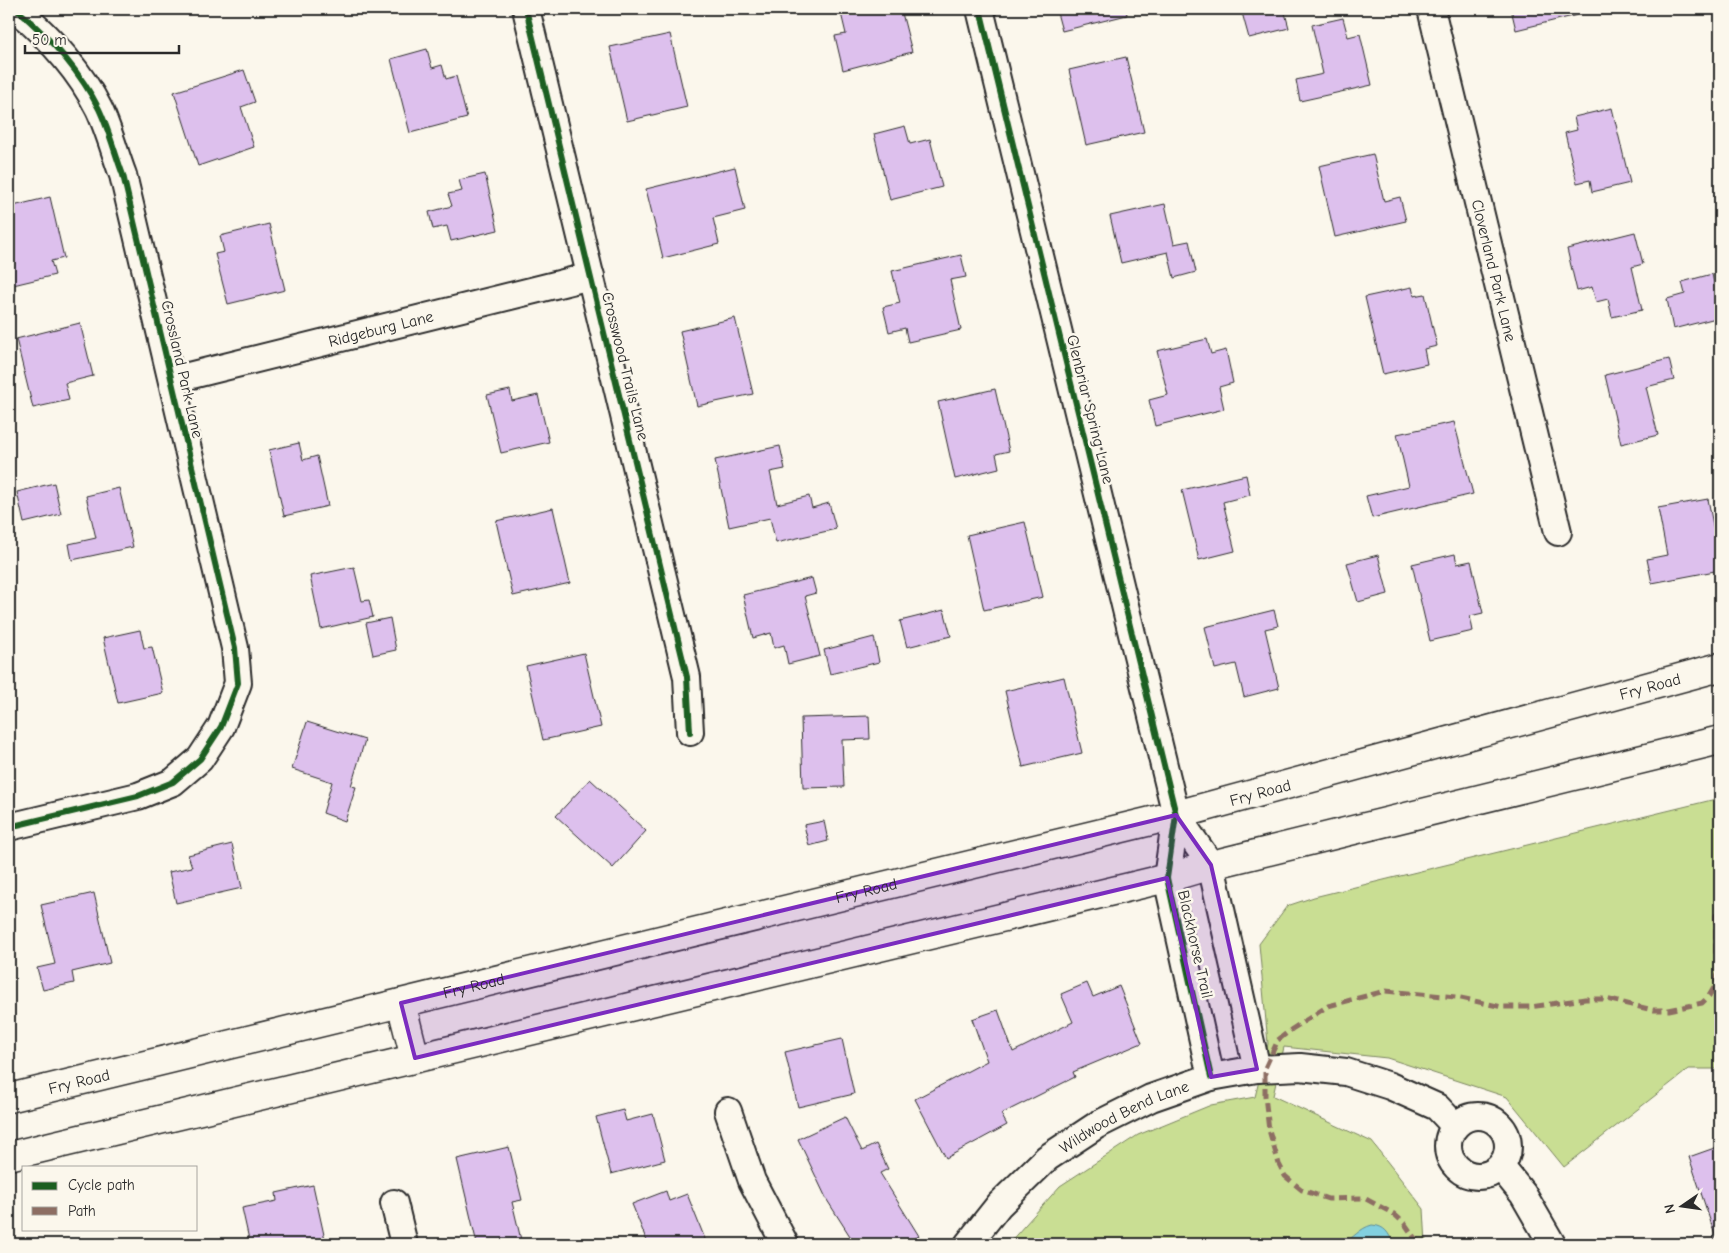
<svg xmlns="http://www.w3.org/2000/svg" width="1729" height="1253" viewBox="0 0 1729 1253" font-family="'Comic Neue',sans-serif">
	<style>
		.green { fill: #c9de93; stroke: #7a845f }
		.water { fill: #82d0df; stroke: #5f8e97 }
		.building { fill: #ddc0ed; stroke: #2b2b2b }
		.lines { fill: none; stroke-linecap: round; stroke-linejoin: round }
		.minor-casing { stroke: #2b2b2b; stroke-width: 30 }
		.major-casing { stroke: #2b2b2b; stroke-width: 31 }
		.minor { stroke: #fbf7ec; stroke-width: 26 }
		.major { stroke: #fbf7ec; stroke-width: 28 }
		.quiet { stroke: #8d6e63; stroke-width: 5; stroke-dasharray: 10 5; stroke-linecap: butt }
		.cycleway-casing { stroke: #fbf7ec; stroke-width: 9 }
		.cycleway { stroke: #1b5e20; stroke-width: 6 }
		.marked { fill: #7b2cbf; fill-opacity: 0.2; stroke: #7b2cbf; stroke-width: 4; stroke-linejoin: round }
		.labels { text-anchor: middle; stroke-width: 5; stroke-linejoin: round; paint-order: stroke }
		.street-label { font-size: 16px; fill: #2b2b2b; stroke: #fbf7ec }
	</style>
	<rect width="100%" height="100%" fill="#fbf7ec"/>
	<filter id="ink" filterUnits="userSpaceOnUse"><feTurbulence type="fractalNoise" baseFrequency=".02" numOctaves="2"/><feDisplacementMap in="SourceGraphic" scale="10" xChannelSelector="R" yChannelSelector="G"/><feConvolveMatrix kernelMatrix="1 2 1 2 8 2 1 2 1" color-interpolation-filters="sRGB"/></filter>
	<g filter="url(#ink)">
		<path class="green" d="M 1720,798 L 1720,1069 L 1689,1069 L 1564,1167 L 1507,1097 L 1387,1058 L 1284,1047 L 1273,1096 L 1372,1142 L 1424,1209 L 1426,1244 L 1008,1244 L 1060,1186 L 1138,1135 L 1211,1105 L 1255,1097 L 1268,1044 L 1259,944 L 1287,906 L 1314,897 Z"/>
		<path class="water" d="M 1372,1225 C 1385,1226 1389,1233 1393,1244 L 1343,1244 C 1353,1238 1360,1228 1372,1225 Z"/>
		<g class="building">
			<path d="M 840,9 L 884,9 L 885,13 L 901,9 L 912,52 L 843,70 L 835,36 L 846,34 Z"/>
			<path d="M 1056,9 L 1126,9 L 1127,15 L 1062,31 Z"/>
			<path d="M 1241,9 L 1284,9 L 1289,28 L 1249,38 Z"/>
			<path d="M 1511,9 L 1576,9 L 1577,15 L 1516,30 Z"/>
			<path d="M 1343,18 L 1348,37 L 1360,34 L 1372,85 L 1300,101 L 1296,80 L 1323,74 L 1312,25 Z"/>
			<path d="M 670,34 L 687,107 L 627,121 L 610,47 Z"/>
			<path d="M 427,49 L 432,68 L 442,65 L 446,79 L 456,76 L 467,118 L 410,133 L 391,59 Z"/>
			<path d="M 1126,57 L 1144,132 L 1086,145 L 1069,70 Z"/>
			<path d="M 244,70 L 255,102 L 241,107 L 254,147 L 198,166 L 174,92 Z"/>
			<path d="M 1612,108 L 1630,183 L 1592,192 L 1590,180 L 1577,183 L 1565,133 L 1577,130 L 1574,117 Z"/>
			<path d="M 905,126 L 910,144 L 930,139 L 942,187 L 890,200 L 874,134 Z"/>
			<path d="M 1373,154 L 1384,201 L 1400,197 L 1406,221 L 1335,237 L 1319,166 Z"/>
			<path d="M 735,167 L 745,210 L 713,218 L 719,244 L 663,258 L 646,189 Z"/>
			<path d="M 485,174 L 498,230 L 451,241 L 447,226 L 433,229 L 429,212 L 452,206 L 448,194 L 462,191 L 459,180 Z"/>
			<path d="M 50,197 L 64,258 L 51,261 L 55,275 L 9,286 L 9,207 Z"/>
			<path d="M 1165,204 L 1174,244 L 1189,241 L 1196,272 L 1174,278 L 1168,252 L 1121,263 L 1110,216 Z"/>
			<path d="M 269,224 L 285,290 L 228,304 L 215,254 L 224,252 L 220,236 Z"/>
			<path d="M 1635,232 L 1643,264 L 1632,267 L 1642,310 L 1612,317 L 1608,299 L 1596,302 L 1592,287 L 1577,291 L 1567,249 Z"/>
			<path d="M 961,255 L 966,277 L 950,280 L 961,330 L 908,342 L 905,328 L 889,332 L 883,307 L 900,303 L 892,271 Z"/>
			<path d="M 1712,274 L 1720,309 L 1720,317 L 1673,329 L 1667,299 L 1685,294 L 1682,282 Z"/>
			<path d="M 1412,287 L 1414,296 L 1425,294 L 1437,346 L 1424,349 L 1427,364 L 1383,374 L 1365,297 Z"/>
			<path d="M 735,318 L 753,394 L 697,406 L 680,331 Z"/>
			<path d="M 80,323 L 93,376 L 65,383 L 69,400 L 33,408 L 16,339 Z"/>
			<path d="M 1207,339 L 1211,354 L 1226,350 L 1233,383 L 1219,387 L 1224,409 L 1155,426 L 1149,400 L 1168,395 L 1157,351 Z"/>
			<path d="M 1669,359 L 1674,380 L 1646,387 L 1658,435 L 1621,444 L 1605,375 Z"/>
			<path d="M 995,389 L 1009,451 L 996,454 L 999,468 L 955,479 L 938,402 Z"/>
			<path d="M 510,390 L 512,401 L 538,395 L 549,442 L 501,453 L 487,395 Z"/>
			<path d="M 1454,422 L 1473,494 L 1372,518 L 1366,496 L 1409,486 L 1397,434 Z"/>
			<path d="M 299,443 L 303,460 L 317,456 L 328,506 L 284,516 L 269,450 Z"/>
			<path d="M 780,446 L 785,469 L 770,472 L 777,504 L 809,496 L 812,508 L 829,503 L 836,529 L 776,543 L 770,518 L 729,527 L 715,460 Z"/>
			<path d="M 1246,475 L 1250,495 L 1223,502 L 1235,551 L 1199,560 L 1182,490 Z"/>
			<path d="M 54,483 L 61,514 L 24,523 L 17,492 Z"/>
			<path d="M 119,488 L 133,547 L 72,560 L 69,544 L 96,538 L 86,496 Z"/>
			<path d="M 1708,499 L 1720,562 L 1720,570 L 1652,583 L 1647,559 L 1667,555 L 1658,508 Z"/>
			<path d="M 553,508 L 570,583 L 513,596 L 496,521 Z"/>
			<path d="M 1025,522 L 1043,597 L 984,610 L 967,535 Z"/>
			<path d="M 1455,554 L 1457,564 L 1471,561 L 1483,613 L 1470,616 L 1473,631 L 1430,641 L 1412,564 Z"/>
			<path d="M 1378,555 L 1388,594 L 1358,602 L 1347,563 Z"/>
			<path d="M 354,567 L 362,601 L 369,600 L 373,617 L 321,629 L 310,576 Z"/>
			<path d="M 812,578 L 816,593 L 805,596 L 820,656 L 788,664 L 784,645 L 774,648 L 771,633 L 753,638 L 743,595 Z"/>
			<path d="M 944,610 L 951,636 L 907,647 L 900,621 Z"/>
			<path d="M 1274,610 L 1278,626 L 1265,629 L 1279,688 L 1244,697 L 1236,664 L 1215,669 L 1205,627 Z"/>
			<path d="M 390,618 L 396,650 L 373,655 L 366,623 Z"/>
			<path d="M 140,630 L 144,648 L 152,647 L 163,693 L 118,703 L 103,638 Z"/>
			<path d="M 874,637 L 879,662 L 830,674 L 824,650 Z"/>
			<path d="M 584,653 L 601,727 L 543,740 L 526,666 Z"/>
			<path d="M 1064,677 L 1082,753 L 1023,767 L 1005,691 Z"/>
			<path d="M 869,716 L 870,739 L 842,740 L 844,787 L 803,788 L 801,718 Z"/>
			<path d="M 307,722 L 365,740 L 351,786 L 356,787 L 345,821 L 323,813 L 332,782 L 292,769 Z"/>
			<path d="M 590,779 L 646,831 L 613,868 L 556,816 Z"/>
			<path d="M 824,821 L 828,841 L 809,846 L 804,825 Z"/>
			<path d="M 232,844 L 242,888 L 176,903 L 169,872 L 192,867 L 188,855 Z"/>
			<path d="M 94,893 L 110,963 L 72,972 L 74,983 L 43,990 L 37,968 L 55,964 L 41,905 Z"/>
			<path d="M 1087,983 L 1093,997 L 1119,986 L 1142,1043 L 1073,1072 L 1075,1077 L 1001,1114 L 1007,1125 L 946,1158 L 915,1099 L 987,1061 L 972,1019 L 998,1010 L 1013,1052 L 1073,1022 L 1061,994 Z"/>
			<path d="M 842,1039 L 854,1094 L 798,1107 L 785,1052 Z"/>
			<path d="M 623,1110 L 626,1121 L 653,1114 L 665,1160 L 611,1174 L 596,1117 Z"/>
			<path d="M 845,1117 L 862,1151 L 876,1144 L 888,1169 L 880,1173 L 919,1236 L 906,1244 L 855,1244 L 827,1200 L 798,1139 Z"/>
			<path d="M 1720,1146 L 1720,1241 L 1717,1241 L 1689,1157 Z"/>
			<path d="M 509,1147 L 522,1200 L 512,1202 L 522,1244 L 477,1244 L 457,1159 Z"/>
			<path d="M 313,1185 L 326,1244 L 250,1244 L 242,1208 L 277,1201 L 276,1193 Z"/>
			<path d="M 666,1191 L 669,1201 L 687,1194 L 707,1244 L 648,1244 L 632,1204 Z"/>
		</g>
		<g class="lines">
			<defs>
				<g id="minor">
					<path d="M 526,9 L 687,677 L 690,732"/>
					<path d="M 980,9 L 1176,815 L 1167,878 L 1211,1077"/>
					<path id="s1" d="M 1431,9 L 1558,532"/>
					<path id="s2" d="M 172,380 L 591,276"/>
					<path d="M 1176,815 L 1211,865 L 1257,1069"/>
					<path d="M 9,827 L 138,796 L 173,782 L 200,759 L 221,727 L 238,683 L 235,648 L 123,175 C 115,154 109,130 99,109 C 80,71 48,36 16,9"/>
					<path d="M 728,1111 L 752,1181 L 785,1244"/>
					<circle cx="1478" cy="1146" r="30"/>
					<path d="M 1501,1167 L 1523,1194 L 1552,1244"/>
					<path d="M 394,1203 L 404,1244"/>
					<path id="s3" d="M 968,1244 L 999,1205 L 1047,1158 L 1097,1125 L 1151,1098 L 1211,1077 L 1257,1069 L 1300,1067 L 1346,1072 L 1390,1086 L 1437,1107 L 1455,1126"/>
				</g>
				<g id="major">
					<path d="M 401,1003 L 415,1058"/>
					<path id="s4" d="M 9,1098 L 1176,815 L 1720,667"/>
					<path d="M 9,1156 L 1167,878 L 1211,865 L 1720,740"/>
				</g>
			</defs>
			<use href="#minor" class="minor-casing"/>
			<use href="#major" class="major-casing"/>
			<use href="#minor" class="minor"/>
			<use href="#major" class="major"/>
			<path class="quiet" d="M 1417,1244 L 1416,1240 L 1405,1224 L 1394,1214 L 1364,1198 L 1328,1199 L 1302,1190 L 1285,1176 L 1279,1164 L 1269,1130 L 1265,1096 L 1265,1068 L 1278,1040 L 1292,1029 L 1328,1006 L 1385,991 L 1456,997 L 1502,1007 L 1530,1007 L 1585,999 L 1606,999 L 1653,1010 L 1669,1010 L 1702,1003 L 1709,996 L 1715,986 L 1719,970 L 1716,952 L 1716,916 L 1720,898"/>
			<defs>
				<g id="cycleway">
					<path d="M 526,9 L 687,677 L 690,732"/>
					<path d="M 980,9 L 1176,815 L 1167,878 L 1211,1077"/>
					<path d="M 9,827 L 138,796 L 173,782 L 200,759 L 221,727 L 238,683 L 235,648 L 123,175 C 115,154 109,130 99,109 C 80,71 48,36 16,9"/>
				</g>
			</defs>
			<use href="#cycleway" class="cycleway-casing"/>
			<use href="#cycleway" class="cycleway"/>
		</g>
	</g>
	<path class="marked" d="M 1176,815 L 1211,865 L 1257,1069 L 1211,1077 L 1167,878 L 415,1058 L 401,1003 Z"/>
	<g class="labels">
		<g class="street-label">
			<text dy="6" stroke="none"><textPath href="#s1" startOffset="269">Cloverland Park Lane</textPath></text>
			<text dy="6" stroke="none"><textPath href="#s2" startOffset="215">Ridgeburg Lane</textPath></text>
			<text transform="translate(626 366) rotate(76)" y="6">Crosswood Trails Lane</text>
			<text transform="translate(183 369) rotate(77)" y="6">Crossland Park Lane</text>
			<text transform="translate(1091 409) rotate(76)" y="6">Glenbriar Spring Lane</text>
			<text dy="6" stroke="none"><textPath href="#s4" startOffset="1692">Fry Road</textPath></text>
			<text dy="6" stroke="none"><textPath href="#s4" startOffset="1288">Fry Road</textPath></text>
			<text dy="6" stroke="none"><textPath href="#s4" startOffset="882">Fry Road</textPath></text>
			<text transform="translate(1196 944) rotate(77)" y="6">Blackhorse Trail</text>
			<text dy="6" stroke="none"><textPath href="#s4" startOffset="478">Fry Road</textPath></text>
			<text dy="6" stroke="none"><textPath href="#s4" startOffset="72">Fry Road</textPath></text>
			<text dy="6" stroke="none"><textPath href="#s3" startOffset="205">Wildwood Bend Lane</textPath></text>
		</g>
	</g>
	<rect width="1729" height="1253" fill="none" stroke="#fbf7ec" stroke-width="30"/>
	<rect x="15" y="15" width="1699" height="1223" fill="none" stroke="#2b2b2b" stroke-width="2" filter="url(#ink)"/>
	<rect x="22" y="1166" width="175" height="65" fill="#fbf7ec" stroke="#a8a59f"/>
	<rect x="32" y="1182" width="25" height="8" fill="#1b5e20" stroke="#a8a59f"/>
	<text x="68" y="1190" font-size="15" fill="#2b2b2b">Cycle path</text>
	<rect x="32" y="1207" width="25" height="8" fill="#8d6e63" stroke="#a8a59f"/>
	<text x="68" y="1216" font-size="15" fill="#2b2b2b">Path</text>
	<g transform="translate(1682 1206) rotate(257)" stroke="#fbf7ec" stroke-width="4" paint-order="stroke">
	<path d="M0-4L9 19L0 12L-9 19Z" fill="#2b2b2b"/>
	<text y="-8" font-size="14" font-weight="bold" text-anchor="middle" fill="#2b2b2b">N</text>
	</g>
	<path d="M25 45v8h154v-8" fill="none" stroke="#2b2b2b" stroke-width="2.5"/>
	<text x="32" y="45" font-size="15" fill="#2b2b2b" stroke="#fbf7ec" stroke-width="4" paint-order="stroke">50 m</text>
</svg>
